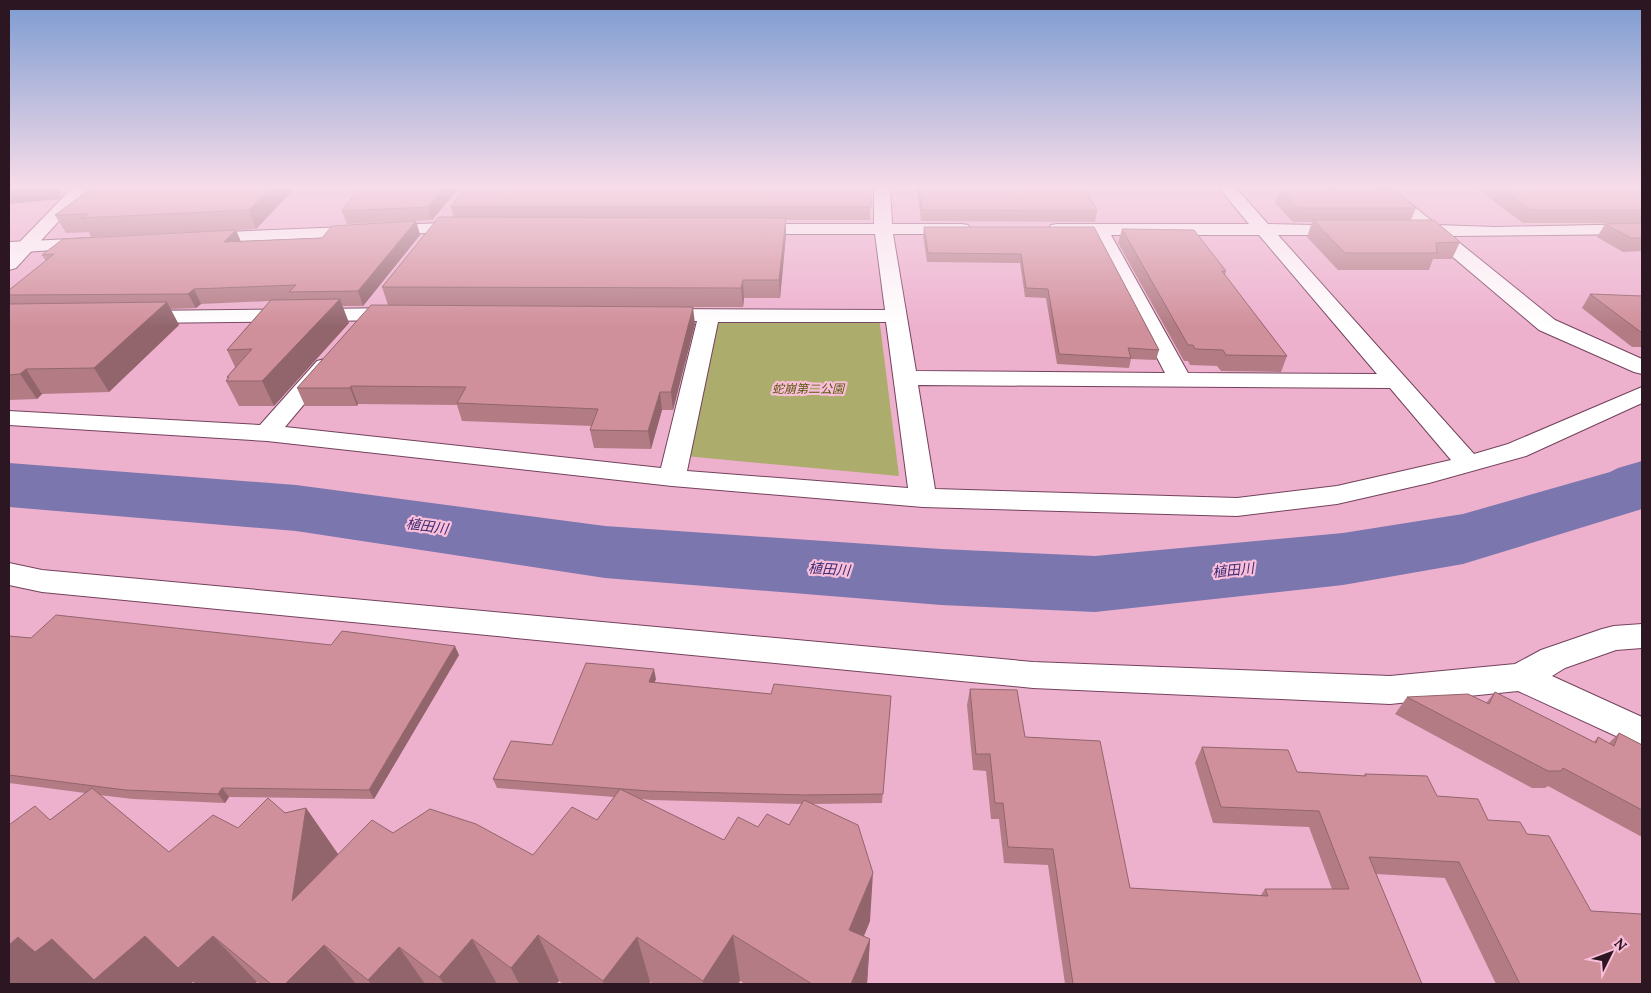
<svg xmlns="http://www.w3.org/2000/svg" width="1651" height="993" viewBox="0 0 1651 993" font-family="Lora,'Noto Sans JP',serif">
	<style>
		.green { fill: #acac6c }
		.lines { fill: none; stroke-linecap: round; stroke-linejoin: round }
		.river { fill: #7b76ae; fill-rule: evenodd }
		.minor-casing { stroke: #74425c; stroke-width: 2 }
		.tertiary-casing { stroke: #74425c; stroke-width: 2 }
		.minor { fill: #fff; fill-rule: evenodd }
		.tertiary { fill: #fff; fill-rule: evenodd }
		.wall { fill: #b37c85; fill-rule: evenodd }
		.shaded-wall { fill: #92656c }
		.building { fill: #d0909b; stroke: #92656c }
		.labels { text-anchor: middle; stroke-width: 4.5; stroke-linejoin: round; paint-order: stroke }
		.park-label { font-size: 12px; font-style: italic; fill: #595809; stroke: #fabedb }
		.water-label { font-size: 14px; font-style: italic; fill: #3a2c72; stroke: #fabedb }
	</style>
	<rect width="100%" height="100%" fill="#edb1ce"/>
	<path class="green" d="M 878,309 L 899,476 L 685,456 L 719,311 Z"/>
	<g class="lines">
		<path class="river" d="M 1642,461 L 1642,509 L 1463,564 L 1343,585 L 1095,612 L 941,605 L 605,578 L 296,531 L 9,507 L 9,463 L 296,485 L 605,526 L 941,549 L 1095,556 L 1343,533 L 1463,514 L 1610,472 L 1618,468 Z"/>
		<defs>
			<g id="minor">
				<path d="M 874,188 L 890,188 L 892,224 L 962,224 L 968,225 L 971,229 L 968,233 L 962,234 L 893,234 L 916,371 L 1165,373 L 1093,234 L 1051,233 L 1048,229 L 1051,225 L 1057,224 L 1249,224 L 1219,188 L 1236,188 L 1268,224 L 1353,226 L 1356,230 L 1353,234 L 1347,235 L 1278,235 L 1474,454 L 1508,444 L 1642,387 L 1642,403 L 1526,456 L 1429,483 L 1337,504 L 1237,516 L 923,507 L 672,486 L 267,441 L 9,425 L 9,411 L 260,425 L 317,361 L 325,359 L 333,361 L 336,366 L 285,427 L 661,468 L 697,321 L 655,321 L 648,319 L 645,315 L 648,311 L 655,309 L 885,310 L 875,234 L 750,234 L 744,233 L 741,229 L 744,225 L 750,224 L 874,224 ZM 1111,235 L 1259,235 L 1377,374 L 1188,373 ZM 718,322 L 886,322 L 908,488 L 687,471 ZM 918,385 L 1390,388 L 1451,460 L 1337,486 L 1237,498 L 935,489 Z"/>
				<path d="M 1373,188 L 1391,188 L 1437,225 L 1495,227 L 1642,224 L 1642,234 L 1451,236 L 1555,320 L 1642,359 L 1642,374 L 1634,372 L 1539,330 L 1428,236 L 1401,234 L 1398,230 L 1401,226 L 1415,225 Z"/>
				<path d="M 467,222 L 473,223 L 476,227 L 473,231 L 202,243 L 196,242 L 193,238 L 196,234 L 202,233 Z"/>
				<path d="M 92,238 L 98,239 L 101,243 L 98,247 L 9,253 L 9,242 Z"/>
				<path d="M 400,308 L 407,310 L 410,314 L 407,318 L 400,320 L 138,323 L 131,321 L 128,317 L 131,313 L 138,311 Z"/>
				<path d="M 9,563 L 42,570 L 1033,662 L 1390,676 L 1515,664 L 1541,650 L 1602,629 L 1614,626 L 1642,624 L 1642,648 L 1616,650 L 1565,668 L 1552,676 L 1642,717 L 1642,748 L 1518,691 L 1390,704 L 1033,688 L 42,592 L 9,585 Z"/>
			</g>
			<path id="tertiary" d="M 72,188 L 89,188 L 16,268 L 9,270 L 9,253 Z"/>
		</defs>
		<use href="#minor" class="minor-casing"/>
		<use href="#tertiary" class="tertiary-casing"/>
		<use href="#minor" class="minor"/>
		<use href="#tertiary" class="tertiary"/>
	</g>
	<g class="wall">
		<path d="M 90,188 L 295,188 L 256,229 L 91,237 L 89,232 L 66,233 L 55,215 L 91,189 Z"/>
		<path d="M 459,188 L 432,220 L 347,224 L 342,211 Z"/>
		<path d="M 871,188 L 870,220 L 786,220 L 786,235 L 780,298 L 744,298 L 743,307 L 608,307 L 695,324 L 673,410 L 662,410 L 651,449 L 594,448 L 590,430 L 592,426 L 462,421 L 457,405 L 358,404 L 357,406 L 305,406 L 297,388 L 388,305 L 382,287 L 454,217 L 451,207 Z"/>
		<path d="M 917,188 L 1085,188 L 1097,211 L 1095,222 L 921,221 Z"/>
		<path d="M 1314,188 L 1392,188 L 1416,208 L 1411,220 L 1460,242 L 1452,259 L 1433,259 L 1429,270 L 1338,270 L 1307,237 L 1312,222 L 1293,222 L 1275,203 L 1280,189 L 1315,189 Z"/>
		<path d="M 1476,188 L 1642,188 L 1642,223 L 1523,223 Z"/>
		<path d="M 416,221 L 420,235 L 363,306 L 342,306 L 349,323 L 274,406 L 239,406 L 226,381 L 228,379 L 227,377 L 235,367 L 227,350 L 270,301 L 201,304 L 196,308 L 170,309 L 179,325 L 109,392 L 42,394 L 37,399 L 9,400 L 9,290 L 46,261 L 42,255 L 241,241 L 322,238 Z"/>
		<path d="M 1642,223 L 1642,252 L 1640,251 L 1623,252 L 1597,237 L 1605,224 Z"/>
		<path d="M 924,227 L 1094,227 L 1159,350 L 1156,360 L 1131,359 L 1129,368 L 1057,364 L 1046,298 L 1025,297 L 1020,263 L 927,262 L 923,236 Z"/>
		<path d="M 1122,229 L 1226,271 L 1225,275 L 1287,356 L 1281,372 L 1221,371 L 1217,366 L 1190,365 L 1188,361 L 1184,361 L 1118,243 Z"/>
		<path d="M 1590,294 L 1642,296 L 1642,347 L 1632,347 L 1582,308 Z"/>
		<path d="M 9,636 L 31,638 L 331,645 L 459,655 L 374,799 L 229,797 L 225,803 L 133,799 L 99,795 L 169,852 L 238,828 L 285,813 L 306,808 L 338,854 L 393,833 L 533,855 L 597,820 L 614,797 L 497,788 L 493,779 L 552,745 L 656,679 L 654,682 L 771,694 L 891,696 L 882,803 L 812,804 L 870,921 L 864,936 L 870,939 L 867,984 L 745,984 L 740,981 L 738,984 L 653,984 L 650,982 L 649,984 L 563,984 L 559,981 L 556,984 L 260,984 L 257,982 L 193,982 L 190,984 L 9,984 L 50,820 L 85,793 L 9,783 ZM 640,799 L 651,800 L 802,804 L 789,825 L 758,827 L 724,840 Z"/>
		<path d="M 970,689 L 1025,737 L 1130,888 L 1261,895 L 1265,889 L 1332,889 L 1309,827 L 1213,823 L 1195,763 L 1202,747 L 1297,772 L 1364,776 L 1365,774 L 1437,796 L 1488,820 L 1527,834 L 1591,911 L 1642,984 L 1496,984 L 1445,878 L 1376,874 L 1422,984 L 1065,984 L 1048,865 L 1004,863 L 999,819 L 991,819 L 986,771 L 973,770 L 967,705 Z"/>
		<path d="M 1495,692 L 1594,742 L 1598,737 L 1609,743 L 1619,733 L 1641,744 L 1642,743 L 1642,837 L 1548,786 L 1545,788 L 1532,788 L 1395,714 L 1407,697 L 1486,703 Z"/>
	</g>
	<g class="shaded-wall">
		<path d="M 48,188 L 59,188 L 61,197 L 59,199 L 9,204 L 9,191 Z"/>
		<path d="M 271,188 L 295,188 L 256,229 L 249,210 Z"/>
		<path d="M 444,188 L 459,188 L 432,220 L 428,207 Z"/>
		<path d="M 786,218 L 786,235 L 780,298 L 779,280 Z"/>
		<path d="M 416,221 L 420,235 L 363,306 L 358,291 Z"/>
		<path d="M 236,230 L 242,244 L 224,242 Z"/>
		<path d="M 743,280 L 744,298 L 743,307 L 741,288 Z"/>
		<path d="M 194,289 L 201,304 L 196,308 L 188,294 Z"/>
		<path d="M 340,299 L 349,323 L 274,406 L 262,381 Z"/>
		<path d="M 167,302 L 179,325 L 109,392 L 94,368 Z"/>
		<path d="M 693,307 L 695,324 L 673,410 L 671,392 Z"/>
		<path d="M 26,369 L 42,394 L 37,399 L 20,374 Z"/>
		<path d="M 351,386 L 358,404 L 357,406 L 350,388 Z"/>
		<path d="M 660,392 L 662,410 L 651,449 L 648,431 Z"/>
		<path d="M 455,646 L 459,655 L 374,799 L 369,790 Z"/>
		<path d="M 654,669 L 656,679 L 651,691 L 649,682 Z"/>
		<path d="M 222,788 L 229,797 L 225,803 L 218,794 Z"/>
		<path d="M 306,808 L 340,857 L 292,901 Z"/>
		<path d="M 873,873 L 870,921 L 847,976 L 849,930 Z"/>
		<path d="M 538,935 L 559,981 L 556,984 L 519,984 L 511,968 Z"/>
		<path d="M 733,935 L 740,981 L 738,984 L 703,984 L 703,981 Z"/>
		<path d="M 145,936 L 213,936 L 257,982 L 255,984 L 196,984 L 193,982 L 190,984 L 9,984 L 9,945 L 18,937 L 52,939 Z"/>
		<path d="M 637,937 L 650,982 L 649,984 L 604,984 L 603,981 Z"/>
		<path d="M 472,939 L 497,984 L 444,984 L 439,977 Z"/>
		<path d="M 870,939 L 867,984 L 851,984 Z"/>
		<path d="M 324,945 L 356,984 L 285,984 Z"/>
		<path d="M 399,947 L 425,984 L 371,984 L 368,980 Z"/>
	</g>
	<g class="building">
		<path d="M 9,188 L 48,188 L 9,191 Z"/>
		<path d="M 92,188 L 271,188 L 249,210 L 81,218 L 88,214 L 55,215 Z"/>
		<path d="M 359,188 L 444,188 L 428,207 L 342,211 Z"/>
		<path d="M 465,188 L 871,188 L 871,207 L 451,207 Z"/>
		<path d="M 919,188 L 1085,188 L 1097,211 L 922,210 Z"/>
		<path d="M 1330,188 L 1392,188 L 1416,208 L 1298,208 L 1280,189 L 1332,189 Z"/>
		<path d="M 1499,188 L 1642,188 L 1642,210 L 1530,210 Z"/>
		<path d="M 439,217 L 786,218 L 779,280 L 743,280 L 741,288 L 382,287 Z"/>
		<path d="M 1313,220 L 1434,220 L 1460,242 L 1436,243 L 1437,253 L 1345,253 Z"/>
		<path d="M 416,221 L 358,291 L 289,292 L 296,285 L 194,289 L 188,294 L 9,295 L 9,290 L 54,254 L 42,255 L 63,239 L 236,230 L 224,242 L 322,238 L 332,226 Z"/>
		<path d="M 1642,223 L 1642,238 L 1631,238 L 1605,224 Z"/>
		<path d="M 924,227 L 1094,227 L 1159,350 L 1128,348 L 1131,358 L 1059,354 L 1048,289 L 1026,288 L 1021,254 L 928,253 Z"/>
		<path d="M 1122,229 L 1194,230 L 1226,271 L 1222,271 L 1287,356 L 1226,355 L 1223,350 L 1195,349 L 1193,345 L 1188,345 Z"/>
		<path d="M 1590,294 L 1642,296 L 1642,333 Z"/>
		<path d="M 340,299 L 262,381 L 226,381 L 229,377 L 227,377 L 252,349 L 227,350 L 271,300 Z"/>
		<path d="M 167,302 L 94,368 L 26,369 L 20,374 L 9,375 L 9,304 Z"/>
		<path d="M 371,305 L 693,307 L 671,392 L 660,392 L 648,431 L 590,430 L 598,409 L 457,403 L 466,387 L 351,386 L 350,388 L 297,388 Z"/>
		<path d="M 56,615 L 331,645 L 342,631 L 455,646 L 369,790 L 222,788 L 218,794 L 125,790 L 9,775 L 9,636 L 31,638 Z"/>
		<path d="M 586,663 L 654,669 L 649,682 L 771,694 L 774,684 L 891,696 L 883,794 L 805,795 L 649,791 L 493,779 L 511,741 L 552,745 Z"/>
		<path d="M 970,689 L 1017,690 L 1025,737 L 1100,741 L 1130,888 L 1268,896 L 1265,889 L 1349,889 L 1319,811 L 1221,807 L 1202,747 L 1288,750 L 1297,772 L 1366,776 L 1365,774 L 1427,776 L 1437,796 L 1478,799 L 1488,820 L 1520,822 L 1527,834 L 1549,836 L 1591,911 L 1642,914 L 1642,984 L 1520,984 L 1459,862 L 1369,857 L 1422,984 L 1073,984 L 1053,849 L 1008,847 L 1003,803 L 995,803 L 990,754 L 976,754 Z"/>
		<path d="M 1495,692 L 1596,743 L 1598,737 L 1614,746 L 1619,733 L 1642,745 L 1642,810 L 1563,768 L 1561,771 L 1548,771 L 1407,697 L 1468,694 L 1489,704 Z"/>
		<path d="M 92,788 L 169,852 L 213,815 L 238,828 L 268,798 L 285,813 L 306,808 L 292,901 L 372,820 L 393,833 L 430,809 L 476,824 L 533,855 L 572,807 L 597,820 L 620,789 L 724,840 L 738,817 L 758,827 L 767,814 L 789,825 L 804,800 L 858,825 L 873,873 L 849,930 L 870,939 L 851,984 L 812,984 L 733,935 L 703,981 L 637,937 L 603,981 L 538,935 L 511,968 L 472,939 L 439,977 L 399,947 L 368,980 L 324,945 L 285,984 L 271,984 L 213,936 L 178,968 L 145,936 L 94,980 L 52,939 L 35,952 L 18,937 L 9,945 L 9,825 L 35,806 L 50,820 Z"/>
	</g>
	<linearGradient id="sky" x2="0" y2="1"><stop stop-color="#7c9bd1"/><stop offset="0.57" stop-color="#f7dce9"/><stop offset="1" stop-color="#f7dce9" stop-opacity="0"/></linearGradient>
	<rect width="1651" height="327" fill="url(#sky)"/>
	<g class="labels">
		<g class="park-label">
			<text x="808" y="393">蛇崩第二公園</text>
		</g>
		<g class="water-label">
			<text transform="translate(427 526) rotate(8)" y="5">植田川</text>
			<text transform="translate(829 569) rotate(4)" y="5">植田川</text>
			<text transform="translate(1233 570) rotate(-6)" y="5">植田川</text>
		</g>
	</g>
	<rect width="1651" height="993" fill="none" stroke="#2b1621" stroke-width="20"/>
	<g transform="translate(1611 953) rotate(48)" stroke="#fabedb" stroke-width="4" paint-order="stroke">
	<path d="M0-4L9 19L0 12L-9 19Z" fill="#2b1621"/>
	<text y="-8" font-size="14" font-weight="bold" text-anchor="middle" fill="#2b1621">N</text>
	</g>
</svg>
